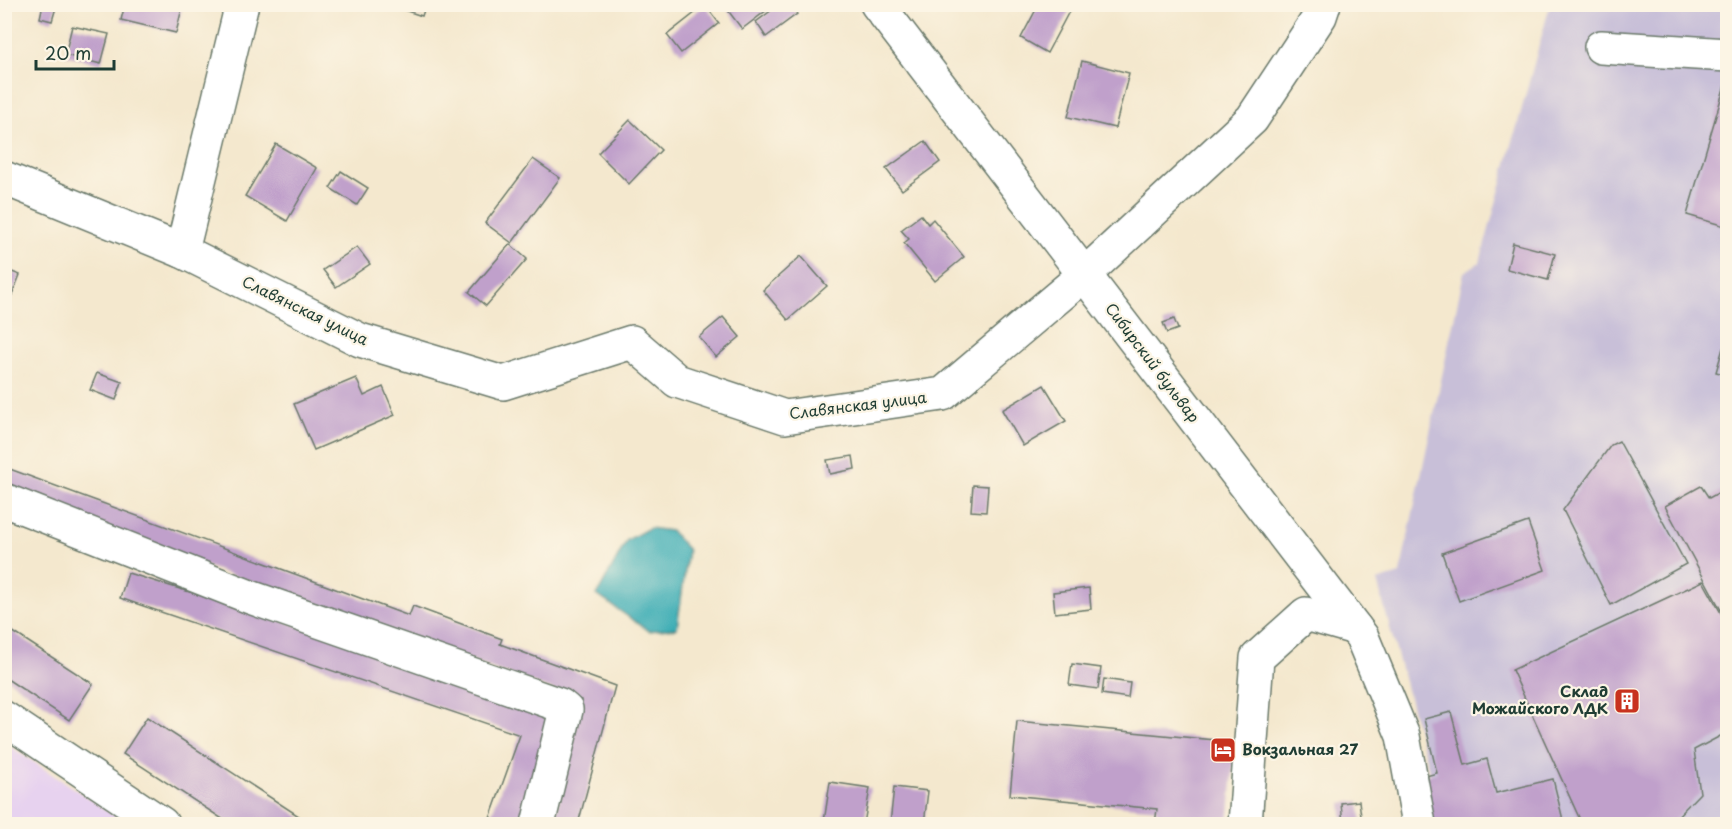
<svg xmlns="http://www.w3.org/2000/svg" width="1732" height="829" viewBox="0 0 1732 829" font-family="'Playpen Sans',sans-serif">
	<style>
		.built { fill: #e7d2ef }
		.industrial { fill: #c8bfd8 }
		.water { fill: #3cadb5; stroke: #2e7574; stroke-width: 1.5 }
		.building { fill: #c0a0cb }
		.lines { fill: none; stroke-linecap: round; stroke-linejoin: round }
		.minor-casing { stroke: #6a796a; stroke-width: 36 }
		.minor { stroke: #fff; stroke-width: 33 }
		.labels { text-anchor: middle; stroke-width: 4.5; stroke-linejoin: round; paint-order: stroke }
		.street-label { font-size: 15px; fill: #1f3d34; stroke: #fcf5e5 }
		.poi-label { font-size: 15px; font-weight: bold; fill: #1f3d34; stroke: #fcf5e5; text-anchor: end }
	</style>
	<rect width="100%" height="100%" fill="#fcf5e5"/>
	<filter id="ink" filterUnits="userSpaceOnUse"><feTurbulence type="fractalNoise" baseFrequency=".0167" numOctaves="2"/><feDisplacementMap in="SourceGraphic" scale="12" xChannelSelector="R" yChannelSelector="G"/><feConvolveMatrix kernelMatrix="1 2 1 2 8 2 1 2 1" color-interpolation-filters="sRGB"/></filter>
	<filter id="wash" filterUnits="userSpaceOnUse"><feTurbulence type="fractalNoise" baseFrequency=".008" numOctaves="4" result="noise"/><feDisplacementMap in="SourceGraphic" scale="24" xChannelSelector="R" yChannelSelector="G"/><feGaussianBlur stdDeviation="1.35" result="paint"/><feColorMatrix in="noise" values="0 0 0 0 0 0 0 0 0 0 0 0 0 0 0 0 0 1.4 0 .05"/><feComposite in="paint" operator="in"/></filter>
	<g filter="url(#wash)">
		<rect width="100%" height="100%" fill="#f4e8ce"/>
		<path class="built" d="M 4,743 L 5,743 L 127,824 L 5,824 Z"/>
		<path class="industrial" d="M 1550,5 L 1727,5 L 1727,824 L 1431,824 L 1419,778 L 1430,774 L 1377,581 L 1400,574 L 1464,272 L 1480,262 Z"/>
		<path class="water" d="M 649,528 L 671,531 L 688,550 L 677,628 L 649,631 L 597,595 L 627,540 Z"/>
		<g id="blocks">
			<g class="building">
				<path d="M 43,4 L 57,4 L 52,21 L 40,18 Z"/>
				<path d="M 125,4 L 183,4 L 176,33 L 121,20 Z"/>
				<path d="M 393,4 L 426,4 L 422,16 L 392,6 Z"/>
				<path d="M 723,4 L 775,4 L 742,29 Z"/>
				<path d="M 780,4 L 790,4 L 797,14 L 766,37 L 756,22 Z"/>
				<path d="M 1039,4 L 1073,4 L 1047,53 L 1021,38 Z"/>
				<path d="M 705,5 L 719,23 L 681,53 L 667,35 Z"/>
				<path d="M 72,26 L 109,34 L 101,64 L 65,55 Z"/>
				<path d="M 1082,61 L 1129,73 L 1115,128 L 1068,117 Z"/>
				<path d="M 1727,78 L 1728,78 L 1728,227 L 1687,215 Z"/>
				<path d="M 630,120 L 661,150 L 629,184 L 598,153 Z"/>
				<path d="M 925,141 L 940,162 L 902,190 L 886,169 Z"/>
				<path d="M 276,144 L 317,168 L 287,221 L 245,196 Z"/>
				<path d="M 533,159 L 560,178 L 512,243 L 485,223 Z"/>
				<path d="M 341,171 L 368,188 L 357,205 L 330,188 Z"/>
				<path d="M 921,215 L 928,224 L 933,219 L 964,257 L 935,281 L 904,243 L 909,239 L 901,230 Z"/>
				<path d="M 1513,243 L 1555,254 L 1548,280 L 1507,269 Z"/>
				<path d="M 510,244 L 527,259 L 486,306 L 469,292 Z"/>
				<path d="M 357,247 L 370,264 L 336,287 L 323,270 Z"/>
				<path d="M 801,256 L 827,286 L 788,320 L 763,290 Z"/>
				<path d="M 4,269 L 20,275 L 11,297 L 4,294 Z"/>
				<path d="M 723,317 L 740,337 L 716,357 L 699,337 Z"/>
				<path d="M 1174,319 L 1178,329 L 1167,333 L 1163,323 Z"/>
				<path d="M 1723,348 L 1728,349 L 1728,375 L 1716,372 Z"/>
				<path d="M 97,373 L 122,382 L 116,400 L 90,390 Z"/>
				<path d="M 356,378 L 364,396 L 383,387 L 395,415 L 314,450 L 294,404 Z"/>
				<path d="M 1044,385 L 1066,421 L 1023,446 L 1002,410 Z"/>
				<path d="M 1619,441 L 1686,564 L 1611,605 L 1563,510 L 1611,445 Z"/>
				<path d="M 853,456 L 855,469 L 830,474 L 827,460 Z"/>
				<path d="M 7,468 L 409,616 L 413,606 L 502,639 L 500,644 L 615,686 L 578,824 L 554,824 L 581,700 L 4,494 L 4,473 Z"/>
				<path d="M 973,485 L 988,486 L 986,512 L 971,511 Z"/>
				<path d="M 1701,486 L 1709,498 L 1725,489 L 1728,493 L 1728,528 L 1725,529 L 1728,533 L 1728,607 L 1721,610 L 1665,506 Z"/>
				<path d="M 1528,522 L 1545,570 L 1459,601 L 1442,553 Z"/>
				<path d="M 128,573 L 342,639 L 557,717 L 524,812 L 521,824 L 488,824 L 520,735 L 120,598 Z"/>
				<path d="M 1703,581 L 1721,613 L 1728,610 L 1728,732 L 1694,750 L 1700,793 L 1670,824 L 1582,824 L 1512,670 Z"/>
				<path d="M 1089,588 L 1091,609 L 1055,613 L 1053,592 Z"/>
				<path d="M 4,626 L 93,684 L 69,720 L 4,677 Z"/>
				<path d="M 1072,664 L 1101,668 L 1098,689 L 1069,685 Z"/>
				<path d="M 1104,679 L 1130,683 L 1128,698 L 1102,694 Z"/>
				<path d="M 1451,712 L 1465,765 L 1487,759 L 1496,793 L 1553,779 L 1564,824 L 1431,824 L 1419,778 L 1437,773 L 1424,719 Z"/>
				<path d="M 147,717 L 311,824 L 230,824 L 123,754 Z"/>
				<path d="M 1017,721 L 1236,742 L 1228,824 L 1155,824 L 1157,809 L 1010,795 Z"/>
				<path d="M 830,782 L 870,788 L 864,824 L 839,824 L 824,822 Z"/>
				<path d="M 894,787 L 928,791 L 924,824 L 890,824 Z"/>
				<path d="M 1359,801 L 1362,824 L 1343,824 L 1341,803 Z"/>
			</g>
		</g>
	</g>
	<g filter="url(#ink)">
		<use href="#blocks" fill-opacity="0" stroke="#6a796a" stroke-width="1.5"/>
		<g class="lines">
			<defs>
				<g id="minor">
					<path d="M 877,4 L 1362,637 L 1403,736 L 1419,824"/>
					<path d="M 1601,47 L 1728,55"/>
					<path d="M 4,178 L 182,251 L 360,340 L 503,383 L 632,342 L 677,381 L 785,417 L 943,394 L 1084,275 L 1252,119 L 1320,16 L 1324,4"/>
					<path d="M 182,251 L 242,4"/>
					<path d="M 4,500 L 250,597 L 560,705 L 566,710 L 538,824"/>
					<path d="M 4,718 L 162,824"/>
					<path d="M 1245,824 L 1257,658 L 1306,614 L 1355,628"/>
				</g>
			</defs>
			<use href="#minor" class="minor-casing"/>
			<use href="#minor" class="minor"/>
		</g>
	</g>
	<defs>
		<symbol id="building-square" viewBox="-11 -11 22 22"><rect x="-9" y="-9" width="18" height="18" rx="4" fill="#c8321e" stroke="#fcf5e5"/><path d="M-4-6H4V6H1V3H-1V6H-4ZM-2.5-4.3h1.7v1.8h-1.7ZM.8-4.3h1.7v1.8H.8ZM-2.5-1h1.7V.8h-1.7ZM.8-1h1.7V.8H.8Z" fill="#fff"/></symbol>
		<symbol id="hotel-square" viewBox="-11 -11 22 22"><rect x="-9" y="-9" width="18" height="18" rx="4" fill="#c8321e" stroke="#fcf5e5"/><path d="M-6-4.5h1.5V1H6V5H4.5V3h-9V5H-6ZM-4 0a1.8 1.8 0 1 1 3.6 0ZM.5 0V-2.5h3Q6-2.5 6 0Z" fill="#fff"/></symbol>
	</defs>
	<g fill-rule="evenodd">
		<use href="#building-square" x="1612" y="686" width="30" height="30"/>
		<use href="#hotel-square" x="1208" y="735" width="30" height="30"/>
	</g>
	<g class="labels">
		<g class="street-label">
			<text transform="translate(305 311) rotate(26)" y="5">Славянская улица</text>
			<text transform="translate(1152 363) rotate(53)" y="5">Сибирский бульвар</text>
			<text transform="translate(858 406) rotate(-7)" y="5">Славянская улица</text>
		</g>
		<g class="poi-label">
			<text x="1608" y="697">Склад<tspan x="1608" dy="17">Можайского ЛДК</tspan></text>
			<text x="1242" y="755" text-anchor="start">Вокзальная 27</text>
		</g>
	</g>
	<rect width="1732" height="829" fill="none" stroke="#fcf5e5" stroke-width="24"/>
	<path d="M36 60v9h78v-9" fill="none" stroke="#1f3d34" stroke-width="3"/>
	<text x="45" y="60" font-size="18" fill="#1f3d34" stroke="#fcf5e5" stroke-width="4.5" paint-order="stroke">20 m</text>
</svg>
